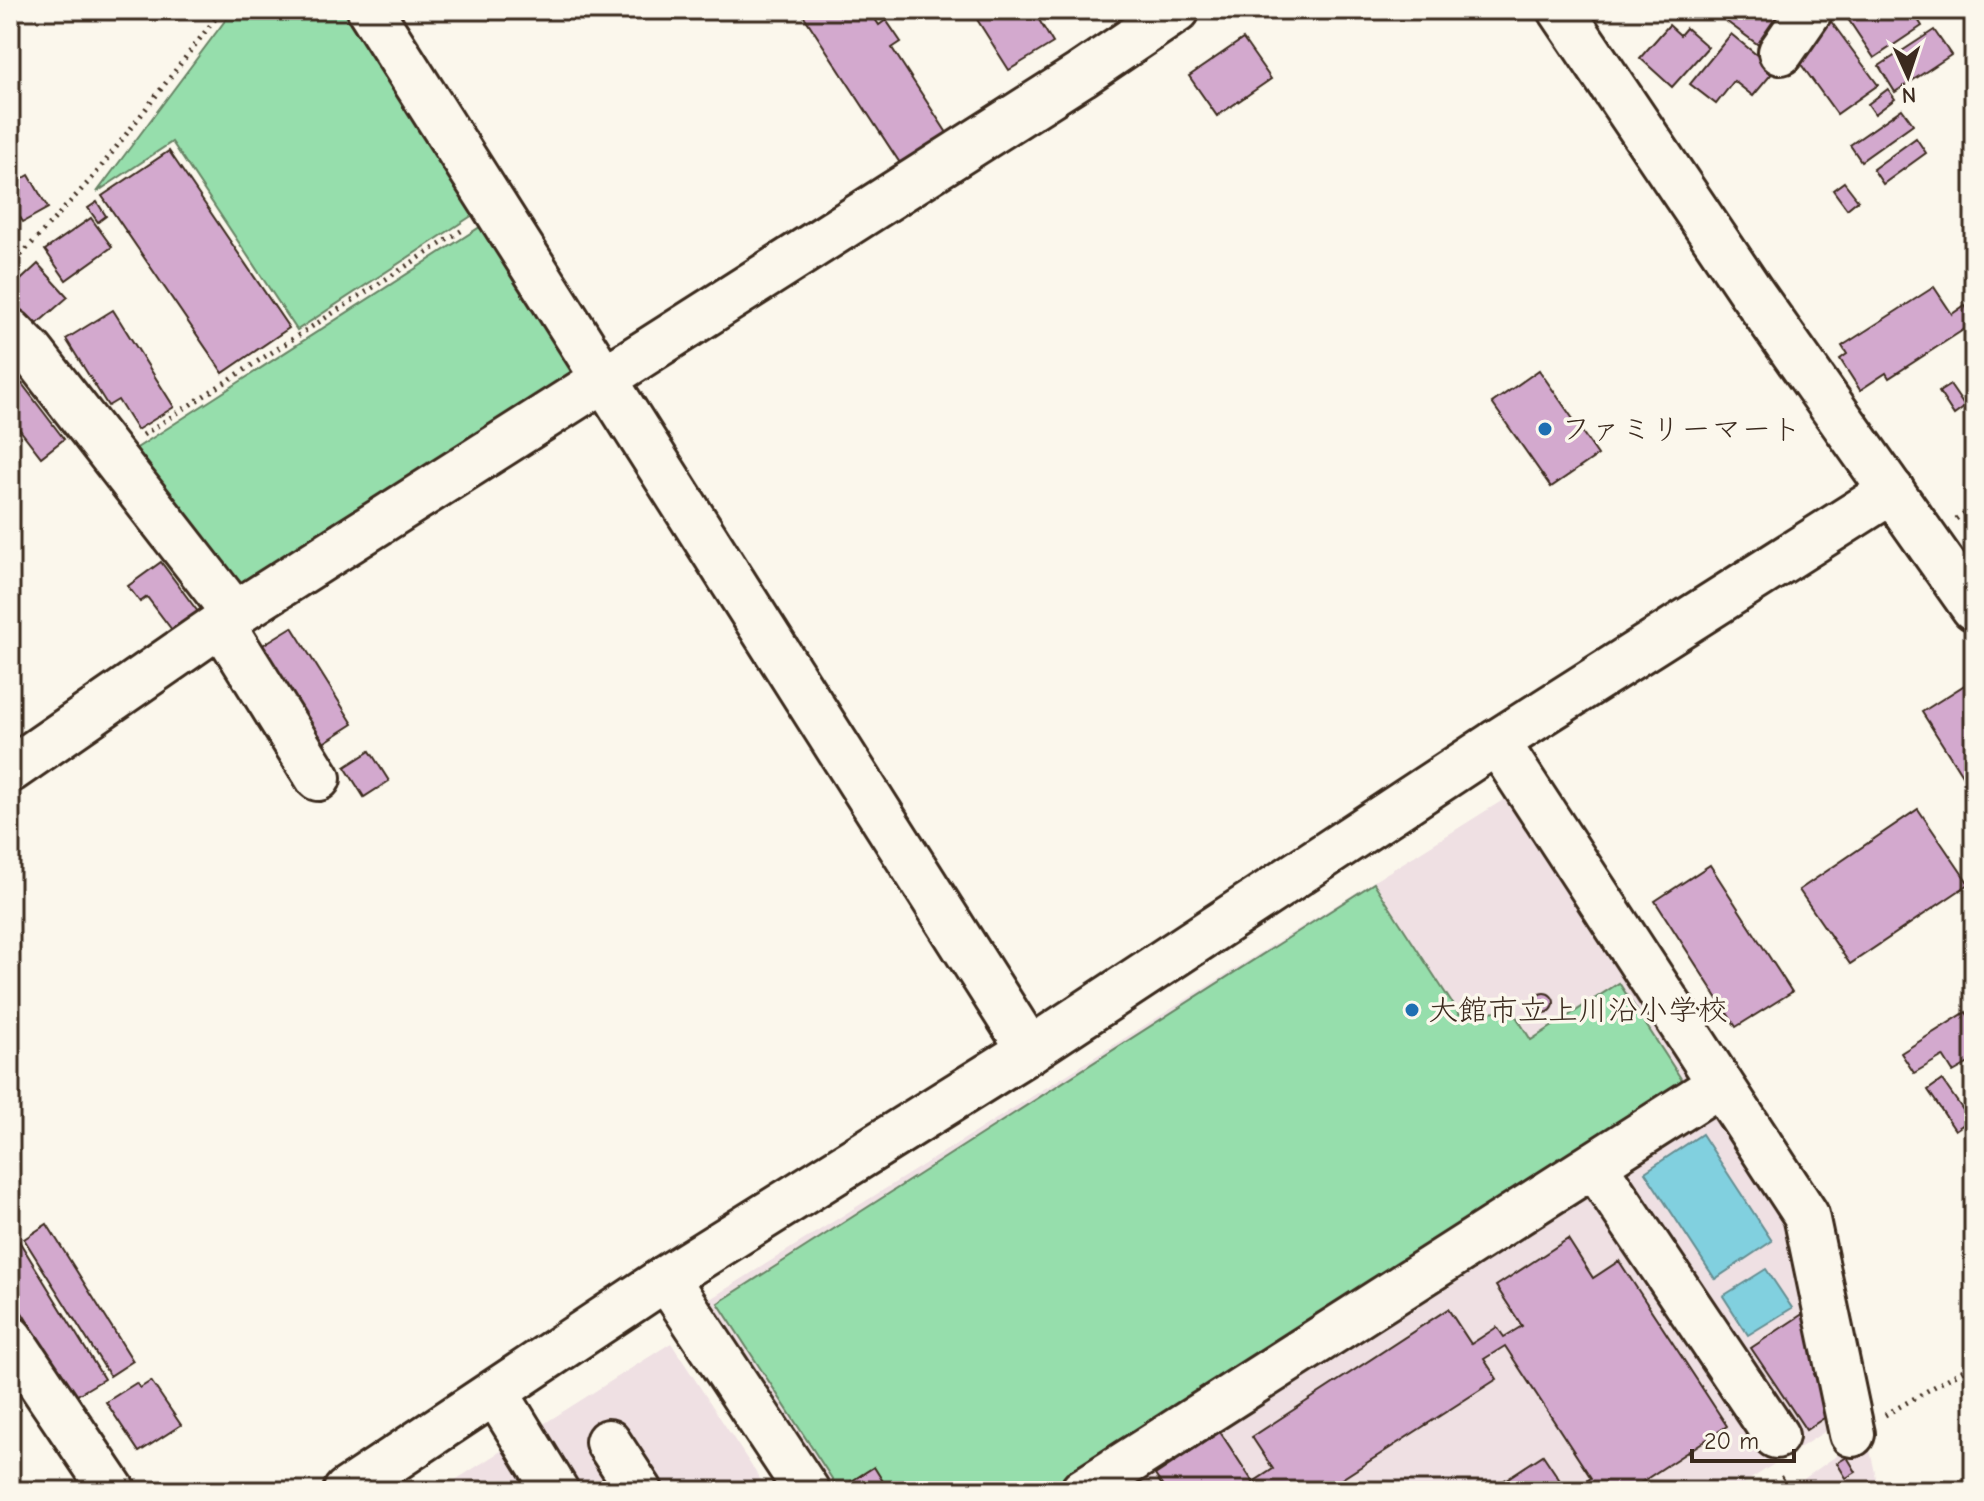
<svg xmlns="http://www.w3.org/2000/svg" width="1984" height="1501" viewBox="0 0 1984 1501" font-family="'Comic Neue','Klee One',sans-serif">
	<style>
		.built { fill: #efe0e3 }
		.green { fill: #96deac; stroke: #688465; stroke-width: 2 }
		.water { fill: #81d0df; stroke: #658e92; stroke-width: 2 }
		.building { fill: #d3a9ce; stroke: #3b2a1e; stroke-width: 2 }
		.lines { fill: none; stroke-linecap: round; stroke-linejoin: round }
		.minor-casing { stroke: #3b2a1e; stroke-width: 50 }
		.path { stroke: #3b2a1e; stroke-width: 5; stroke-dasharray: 2 6; stroke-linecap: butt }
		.minor { stroke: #fbf7ec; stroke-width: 44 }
		.poi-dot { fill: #1f6fb2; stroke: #fbf7ec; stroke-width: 3 }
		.labels { text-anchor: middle; stroke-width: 7; stroke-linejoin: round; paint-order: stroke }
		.poi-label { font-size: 30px; fill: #3b2a1e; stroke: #fbf7ec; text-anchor: start }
	</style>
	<rect width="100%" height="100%" fill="#fbf7ec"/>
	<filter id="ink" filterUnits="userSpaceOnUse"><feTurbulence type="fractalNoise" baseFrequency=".0125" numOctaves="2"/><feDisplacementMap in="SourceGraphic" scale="16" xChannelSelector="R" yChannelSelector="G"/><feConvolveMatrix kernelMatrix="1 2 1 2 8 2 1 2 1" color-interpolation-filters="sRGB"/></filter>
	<g filter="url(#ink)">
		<g class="built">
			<path d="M 1511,795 L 1799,1224 L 1840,1422 L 1732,1491 L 780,1491 L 672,1323 Z"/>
			<path d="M 671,1343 L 768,1491 L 438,1491 Z"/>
			<path d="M 1867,1437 L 1879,1491 L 1787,1491 L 1829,1461 Z"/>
		</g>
		<g class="green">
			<path d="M 233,10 L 356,10 L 473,215 L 297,330 L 172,142 L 97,192 Z"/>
			<path d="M 480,227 L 578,379 L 236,602 L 129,453 Z"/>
			<path d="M 1374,883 L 1459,1014 L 1512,1010 L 1531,1040 L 1619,983 L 1689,1091 L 1064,1491 L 840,1491 L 718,1303 Z"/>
		</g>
		<g class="water">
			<path d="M 1702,1134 L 1772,1241 L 1715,1279 L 1645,1172 Z"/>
			<path d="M 1766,1269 L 1792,1308 L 1748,1335 L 1723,1296 Z"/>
		</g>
		<g class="building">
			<path d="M 800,10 L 869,10 L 879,25 L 886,20 L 901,42 L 892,48 L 947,133 L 900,163 Z"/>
			<path d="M 971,10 L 1033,10 L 1053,43 L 1009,70 Z"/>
			<path d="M 1711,10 L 1799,10 L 1768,52 Z"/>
			<path d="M 1842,10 L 1912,10 L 1922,26 L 1874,58 Z"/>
			<path d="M 1830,20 L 1878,85 L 1837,114 L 1795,56 L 1807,36 Z"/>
			<path d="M 1669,25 L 1680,35 L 1686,28 L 1708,47 L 1672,87 L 1640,58 Z"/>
			<path d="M 1934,30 L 1951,55 L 1895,92 L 1879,66 Z"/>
			<path d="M 1731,34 L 1775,70 L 1753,96 L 1734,81 L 1716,104 L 1690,84 Z"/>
			<path d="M 1243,39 L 1271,79 L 1217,116 L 1189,76 Z"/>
			<path d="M 1888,89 L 1895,99 L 1875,114 L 1868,104 Z"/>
			<path d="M 1902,109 L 1913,124 L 1861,161 L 1850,145 Z"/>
			<path d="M 1916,138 L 1926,153 L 1883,184 L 1873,169 Z"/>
			<path d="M 169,151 L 289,328 L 223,373 L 102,196 Z"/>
			<path d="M 29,175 L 48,208 L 23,222 L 10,201 L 10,186 Z"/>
			<path d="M 1844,182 L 1858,200 L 1847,209 L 1833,190 Z"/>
			<path d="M 97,202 L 106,216 L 98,222 L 88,208 Z"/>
			<path d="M 91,218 L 112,247 L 66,280 L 45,250 Z"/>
			<path d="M 38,264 L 68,297 L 31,329 L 10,306 L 10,290 Z"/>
			<path d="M 1934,287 L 1952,314 L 1965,305 L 1974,323 L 1889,378 L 1886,373 L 1860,390 L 1840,359 L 1847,354 L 1842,346 Z"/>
			<path d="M 113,310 L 174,407 L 137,430 L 118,400 L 108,406 L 66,339 Z"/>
			<path d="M 10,368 L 64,439 L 41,457 L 10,417 Z"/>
			<path d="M 1539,370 L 1598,455 L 1551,487 L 1492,403 Z"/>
			<path d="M 1950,385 L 1965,407 L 1954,415 L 1939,392 Z"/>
			<path d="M 161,562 L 201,616 L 175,634 L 147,597 L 140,602 L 128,586 Z"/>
			<path d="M 292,627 L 353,724 L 314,749 L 253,651 Z"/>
			<path d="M 1971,681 L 1974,686 L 1974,794 L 1922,712 Z"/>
			<path d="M 370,751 L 389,781 L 364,797 L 345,767 Z"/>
			<path d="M 1918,809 L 1969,884 L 1850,964 L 1799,890 Z"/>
			<path d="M 1710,865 L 1792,992 L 1736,1027 L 1655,901 Z"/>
			<circle cx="1544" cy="1003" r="10"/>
			<path d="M 1966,1012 L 1974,1025 L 1974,1060 L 1953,1072 L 1943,1056 L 1914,1073 L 1901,1053 Z"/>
			<path d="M 1942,1080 L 1970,1120 L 1955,1130 L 1928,1090 Z"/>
			<path d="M 47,1224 L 133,1361 L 110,1376 L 24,1239 Z"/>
			<path d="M 1568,1239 L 1593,1278 L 1619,1261 L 1727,1426 L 1628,1491 L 1571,1491 L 1591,1478 L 1505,1346 L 1484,1359 L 1497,1379 L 1323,1491 L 1166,1491 L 1155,1475 L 1220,1432 L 1253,1482 L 1273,1469 L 1252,1437 L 1448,1309 L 1471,1344 L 1497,1327 L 1504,1337 L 1522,1326 L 1496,1286 Z"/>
			<path d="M 19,1241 L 104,1379 L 74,1397 L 10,1293 L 10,1247 Z"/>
			<path d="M 1804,1313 L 1821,1371 L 1814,1374 L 1827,1401 L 1827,1416 L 1806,1430 L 1751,1348 Z"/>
			<path d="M 151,1381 L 181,1425 L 139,1452 L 106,1402 L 136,1383 L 140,1388 Z"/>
			<path d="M 1543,1455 L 1567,1491 L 1488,1491 Z"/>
			<path d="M 1847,1457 L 1856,1472 L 1846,1478 L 1837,1463 Z"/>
			<path d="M 874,1467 L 889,1491 L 851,1491 L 847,1484 Z"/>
		</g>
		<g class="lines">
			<defs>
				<g id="minor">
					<path d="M 370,10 L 1030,1050"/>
					<path d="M 1561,10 L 1751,292 L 1974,608"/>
					<path d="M 1781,52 L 1810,10"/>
					<path d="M 10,331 L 32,353 L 235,614"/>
					<path d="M 222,624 L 318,778"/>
					<path d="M 1497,742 L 1806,1215 L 1852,1434"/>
					<path d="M 10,770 L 235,614 L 1081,75 L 1177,10"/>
					<path d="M 1594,1165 L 1776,1436"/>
					<path d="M 666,1278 L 807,1491"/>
					<path d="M 10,1338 L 113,1491"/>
					<path d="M 496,1393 L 556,1491"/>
					<path d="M 608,1442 L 640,1491"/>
					<path d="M 346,1491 L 666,1278 L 1030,1050 L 1497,742 L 1892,491"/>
					<path d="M 1083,1491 L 1720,1084"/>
				</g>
			</defs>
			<use href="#minor" class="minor-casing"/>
			<g class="path">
				<path d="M 10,267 L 94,176 L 222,10"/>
				<path d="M 143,435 L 464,229"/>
				<path d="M 1956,519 L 1974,506"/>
				<path d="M 1885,1415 L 1974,1364"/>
				<path d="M 1761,1491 L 1787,1475"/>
			</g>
			<use href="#minor" class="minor"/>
		</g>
	</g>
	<g class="poi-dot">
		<circle cx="1545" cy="429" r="8"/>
		<circle cx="1412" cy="1010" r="8"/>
	</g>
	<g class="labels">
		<g class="poi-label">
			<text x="1561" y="439">ファミリーマート</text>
			<text x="1428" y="1020">大館市立上川沿小学校</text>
		</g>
	</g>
	<rect width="1984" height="1501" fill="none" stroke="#fbf7ec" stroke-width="40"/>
	<rect x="20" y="20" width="1944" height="1461" fill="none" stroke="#3b2a1e" stroke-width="3" filter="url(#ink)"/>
	<g transform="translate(1908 76) rotate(177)" stroke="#fbf7ec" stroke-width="6" paint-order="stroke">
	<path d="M0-6L14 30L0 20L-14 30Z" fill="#3b2a1e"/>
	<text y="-12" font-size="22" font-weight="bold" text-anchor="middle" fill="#3b2a1e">N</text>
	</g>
	<path d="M1692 1449v12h102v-12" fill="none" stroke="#3b2a1e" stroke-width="4"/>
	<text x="1704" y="1449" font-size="24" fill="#3b2a1e" stroke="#fbf7ec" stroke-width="6" paint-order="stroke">20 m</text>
</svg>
